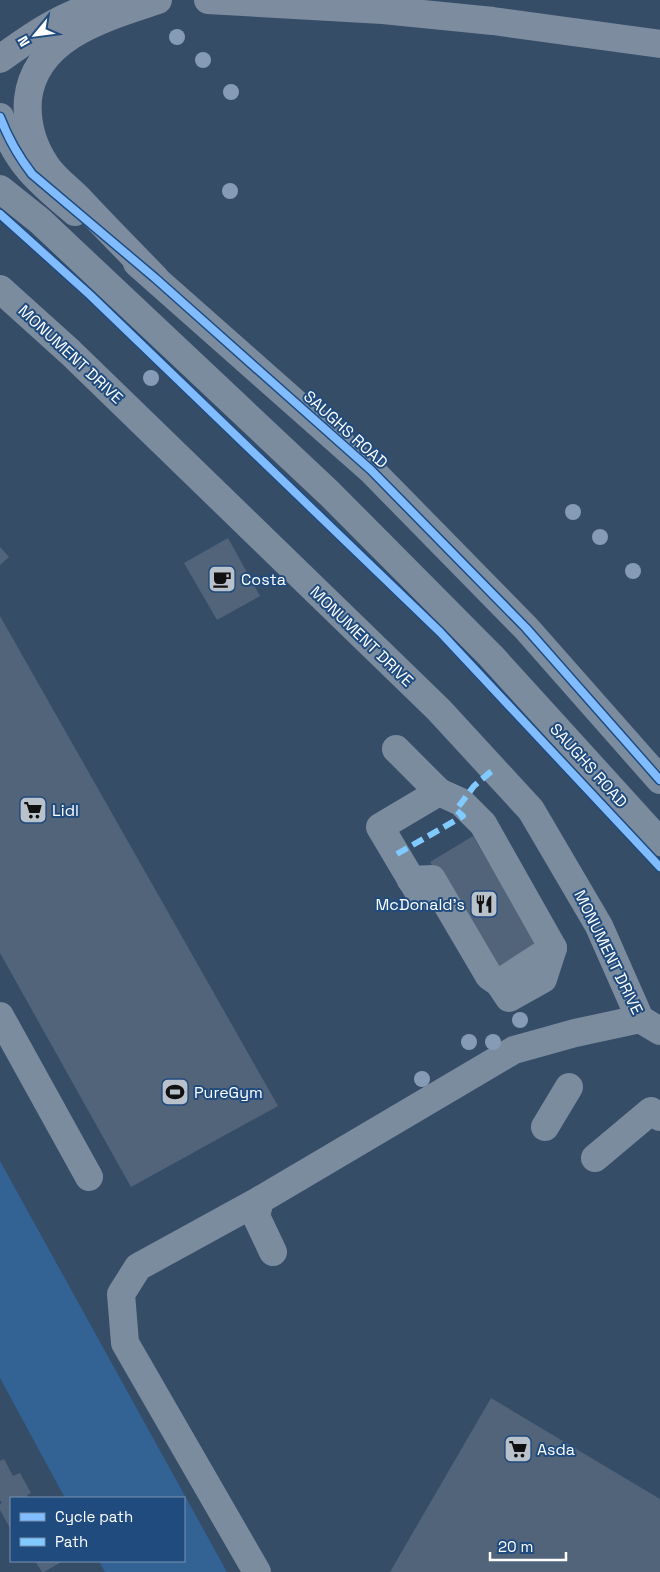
<svg xmlns="http://www.w3.org/2000/svg" width="660" height="1572" viewBox="0 0 660 1572" font-family="'Space Grotesk',sans-serif">
	<style>
		.green { fill: #336295 }
		.building { fill: #51647a }
		.lines { fill: none; stroke-linecap: round; stroke-linejoin: round }
		.minor { stroke: #7b8c9f; stroke-width: 28 }
		.highway { stroke: #7d8d9f; stroke-width: 28 }
		.quiet { stroke: #80caff; stroke-width: 6; stroke-dasharray: 12 6; stroke-linecap: butt }
		.cycleway-casing { stroke: #204b7e; stroke-width: 11 }
		.cycleway { stroke: #80bcff; stroke-width: 8 }
		.tree { fill: #869cb6 }
		.labels { text-anchor: middle; stroke-width: 4; stroke-linejoin: round; paint-order: stroke }
		.street-label { font-size: 16px; fill: #fff; stroke: #204b7e }
		.poi-label { font-size: 16px; fill: #fff; stroke: #204b7e; text-anchor: start }
	</style>
	<rect width="100%" height="100%" fill="#364d68"/>
	<path class="green" d="M 0,1161 L 227,1572 L 105,1572 L 99,1561 L 184,1561 L 184,1498 L 65,1498 L 0,1378 Z"/>
	<g class="building">
		<path d="M 228,538 L 260,596 L 217,620 L 184,563 Z"/>
		<path d="M 0,547 L 9,557 L 0,565 Z"/>
		<path d="M 0,616 L 278,1106 L 131,1187 L 0,953 Z"/>
		<path d="M 473,836 L 539,947 L 496,972 L 430,862 Z"/>
		<path d="M 491,1398 L 660,1499 L 660,1572 L 390,1572 Z"/>
		<path d="M 4,1459 L 13,1476 L 20,1473 L 31,1493 L 27,1495 L 29,1498 L 11,1498 L 11,1530 L 0,1510 L 0,1504 L 2,1503 L 0,1500 L 0,1461 Z"/>
		<path d="M 35,1561 L 63,1561 L 44,1572 L 42,1572 Z"/>
	</g>
	<g class="lines">
		<g class="minor">
			<path d="M 0,117 C 17,164 38,181 75,212"/>
			<path d="M 0,189 L 40,221 L 330,494 L 491,656 L 660,842"/>
			<path d="M 137,263 L 371,470 L 526,628 L 660,780"/>
			<path d="M 0,289 L 70,352 L 439,710 L 531,810 L 599,926 L 640,1019 L 660,1031"/>
			<path d="M 396,749 L 439,792 L 461,802 L 483,824 L 553,948 L 499,983 L 489,976 L 432,879 L 411,880"/>
			<path d="M 421,896 L 380,827 L 439,792"/>
			<path d="M 499,983 L 509,998 L 543,979 L 553,948"/>
			<path d="M 0,1016 L 89,1177"/>
			<path d="M 545,1127 L 569,1087"/>
			<path d="M 595,1158 L 651,1111 L 660,1117"/>
			<path d="M 273,1252 L 256,1216 L 260,1200 L 514,1050 L 575,1033 L 640,1019"/>
			<path d="M 257,1572 L 125,1343 L 121,1294 L 138,1267 L 260,1200"/>
		</g>
		<g class="highway">
			<path d="M 208,0 L 383,10 L 493,21 L 660,44"/>
			<path d="M 0,59 C 33,35 65,13 105,3"/>
			<path d="M 155,278 C 130,252 104,226 79,199 C 68,188 53,177 45,164 C 32,144 26,123 28,99 C 35,36 107,17 158,0"/>
		</g>
		<path class="quiet" d="M 397,854 L 463,816 L 456,810 L 474,786 L 494,769"/>
		<defs>
			<g id="cycleway">
				<path d="M 0,117 C 8,138 18,156 32,174 L 155,278 L 371,470 L 526,628 L 660,780"/>
				<path d="M 0,214 L 90,295 L 440,632 L 660,867"/>
			</g>
		</defs>
		<use href="#cycleway" class="cycleway-casing"/>
		<use href="#cycleway" class="cycleway"/>
	</g>
	<g class="tree">
		<circle cx="177" cy="37" r="8"/>
		<circle cx="203" cy="60" r="8"/>
		<circle cx="231" cy="92" r="8"/>
		<circle cx="230" cy="191" r="8"/>
		<circle cx="151" cy="378" r="8"/>
		<circle cx="573" cy="512" r="8"/>
		<circle cx="600" cy="537" r="8"/>
		<circle cx="633" cy="571" r="8"/>
		<circle cx="520" cy="1020" r="8"/>
		<circle cx="469" cy="1042" r="8"/>
		<circle cx="493" cy="1042" r="8"/>
		<circle cx="422" cy="1079" r="8"/>
	</g>
	<defs>
		<symbol id="cafe-square" viewBox="-11 -11 22 22"><rect x="-9" y="-9" width="18" height="18" rx="4" fill="#b9c1ca" stroke="#204b7e"/><path d="M-5.5-4.5H6V0H3Q3 3.5 0 3.5H-2.5Q-5.5 3.5-5.5 0ZM3-3.2v2h1.7v-2ZM-6 4.5H4V6H-6Z" fill="#111"/></symbol>
		<symbol id="supermarket-square" viewBox="-11 -11 22 22"><rect x="-9" y="-9" width="18" height="18" rx="4" fill="#b9c1ca" stroke="#204b7e"/><path d="M-6-5.5h2.5l.6 2H6L4.5 2H-2.5L-4.4-4H-6ZM-1.5 3.2a1.3 1.3 0 1 0 .1 0ZM3 3.2a1.3 1.3 0 1 0 .1 0Z" fill="#111"/></symbol>
		<symbol id="restaurant-square" viewBox="-11 -11 22 22"><rect x="-9" y="-9" width="18" height="18" rx="4" fill="#b9c1ca" stroke="#204b7e"/><path d="M-5-6h1v4h1v-4h1v4h1v-4h1v5L-1.5 .5V6h-2V.5L-5-1ZM5-6V6H3V1.5H1.5Q1.5-4 5-6Z" fill="#111"/></symbol>
		<symbol id="stadium-square" viewBox="-11 -11 22 22"><rect x="-9" y="-9" width="18" height="18" rx="4" fill="#b9c1ca" stroke="#204b7e"/><path d="M0-5a6.5 5 0 1 0 0 10a6.5 5 0 1 0 0-10ZM-3.5-1.8h7v3.6h-7Z" fill="#111"/></symbol>
	</defs>
	<g fill-rule="evenodd">
		<use href="#cafe-square" x="206" y="563" width="32" height="32"/>
		<use href="#supermarket-square" x="17" y="794" width="32" height="32"/>
		<use href="#restaurant-square" x="468" y="888" width="32" height="32"/>
		<use href="#stadium-square" x="159" y="1076" width="32" height="32"/>
		<use href="#supermarket-square" x="502" y="1433" width="32" height="32"/>
	</g>
	<g class="labels">
		<g class="street-label">
			<text transform="translate(71 354) rotate(43)" y="6">MONUMENT DRIVE</text>
			<text transform="translate(346 429) rotate(42)" y="6">SAUGHS ROAD</text>
			<text transform="translate(362 636) rotate(44)" y="6">MONUMENT DRIVE</text>
			<text transform="translate(589 765) rotate(48)" y="6">SAUGHS ROAD</text>
			<text transform="translate(609 952) rotate(64)" y="6">MONUMENT DRIVE</text>
		</g>
		<g class="poi-label">
			<text x="241" y="585">Costa</text>
			<text x="52" y="816">Lidl</text>
			<text x="465" y="910" text-anchor="end">McDonald's</text>
			<text x="194" y="1098">PureGym</text>
			<text x="537" y="1455">Asda</text>
		</g>
	</g>
	<rect x="10" y="1497" width="175" height="65" fill="#204b7e" stroke="#7993b2"/>
	<rect x="20" y="1513" width="25" height="8" fill="#80bcff" stroke="#7993b2"/>
	<text x="55" y="1522" font-size="15" fill="#ffffff">Cycle path</text>
	<rect x="20" y="1538" width="25" height="8" fill="#80caff" stroke="#7993b2"/>
	<text x="55" y="1547" font-size="15" fill="#ffffff">Path</text>
	<g transform="translate(35 35) rotate(241)" stroke="#204b7e" stroke-width="4" paint-order="stroke">
	<path d="M0-4L9 19L0 12L-9 19Z" fill="#ffffff"/>
	<text y="-8" font-size="14" font-weight="bold" text-anchor="middle" fill="#ffffff">N</text>
	</g>
	<path d="M490 1552v8h76v-8" fill="none" stroke="#ffffff" stroke-width="2.5"/>
	<text x="498" y="1552" font-size="15" fill="#ffffff" stroke="#204b7e" stroke-width="4" paint-order="stroke">20 m</text>
</svg>
